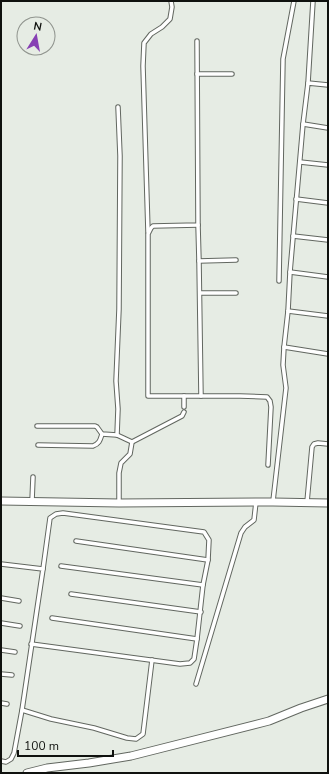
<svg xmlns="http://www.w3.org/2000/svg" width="329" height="774" viewBox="0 0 329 774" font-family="'Nunito Sans',sans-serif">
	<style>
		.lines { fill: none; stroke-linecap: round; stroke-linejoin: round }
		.service-casing { stroke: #626760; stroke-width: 5.5 }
		.minor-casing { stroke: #626760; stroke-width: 9 }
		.service { stroke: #fff; stroke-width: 3.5 }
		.minor { stroke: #fff; stroke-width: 7 }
	</style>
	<rect width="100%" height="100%" fill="#e6ece4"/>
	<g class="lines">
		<defs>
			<g id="service">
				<path d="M 197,41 L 198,225 L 153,226 L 151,228 L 148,234 L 148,396 L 240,396 L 267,397 L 270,401 L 271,407 L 268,465"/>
				<path d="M 197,74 L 232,74"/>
				<path d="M 308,83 L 313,1"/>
				<path d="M 118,107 L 120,156 L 119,309 L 116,381 L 118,409 L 117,435 L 132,442 L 130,454 L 121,463 L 119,473 L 119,503"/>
				<path d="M 303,124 L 328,128"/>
				<path d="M 300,162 L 328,165"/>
				<path d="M 296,199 L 328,203"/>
				<path d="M 198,225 L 199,261 L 201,396"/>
				<path d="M 148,232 L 143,66 L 144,43 L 151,34 L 162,27 L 170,19 L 172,7 L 171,1"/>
				<path d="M 293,236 L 328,240"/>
				<path d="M 199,261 L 236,260"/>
				<path d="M 290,272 L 328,277"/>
				<path d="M 279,281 L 283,59 L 294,1"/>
				<path d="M 200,293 L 236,293"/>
				<path d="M 288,311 L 328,316"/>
				<path d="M 284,347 L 328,354"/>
				<path d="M 184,396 L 184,407"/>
				<path d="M 37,426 L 95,426 L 97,427 L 102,434 L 117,435"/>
				<path d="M 132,442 L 182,416 L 184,412"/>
				<path d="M 38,445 L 93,446 C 100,443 100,440 102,434"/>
				<path d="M 32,501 L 33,477"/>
				<path d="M 273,501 L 286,388 L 283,365 L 284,347 L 288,311 L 290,272 L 303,124 L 308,83 L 328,85"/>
				<path d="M 307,502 L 312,447 L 314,444 L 318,443 L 328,444"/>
				<path d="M 76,541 L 208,560"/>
				<path d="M 1,564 L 43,569 L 22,710 L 14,753 L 11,759 L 6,762 L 1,761"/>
				<path d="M 61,566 L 203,585"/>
				<path d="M 71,594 L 201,612"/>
				<path d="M 1,598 L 19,601"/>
				<path d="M 52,618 L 197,639"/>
				<path d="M 1,623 L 20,626"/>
				<path d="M 31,644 L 180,664 L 190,663 L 194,659 L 197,639 L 203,585 L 208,560 L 209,540 L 204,532 L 63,513 L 56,514 L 50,518 L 43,569"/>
				<path d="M 1,650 L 15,652"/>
				<path d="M 1,674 L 12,675"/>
				<path d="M 196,684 L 241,533 L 245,527 L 254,520 L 256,502"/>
				<path d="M 1,703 L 7,704"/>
				<path d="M 22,710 L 51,719 L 94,728 L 127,738 L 136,739 L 143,734 L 152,660"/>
			</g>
			<g id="minor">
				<path d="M 1,501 L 119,503 L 273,502 L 328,503"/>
				<path d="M 27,773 L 47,768 L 89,763 L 131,756 L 269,721 L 301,708 L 328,699"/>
			</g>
		</defs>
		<use href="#service" class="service-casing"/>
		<use href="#minor" class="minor-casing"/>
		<use href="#service" class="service"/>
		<use href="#minor" class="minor"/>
	</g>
	<rect width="329" height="774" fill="none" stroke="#0f110e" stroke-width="4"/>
	<g transform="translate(36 36) rotate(11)"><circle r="19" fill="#e6ece4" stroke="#90948e"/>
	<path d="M0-3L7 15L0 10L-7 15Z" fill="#8740b4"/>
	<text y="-6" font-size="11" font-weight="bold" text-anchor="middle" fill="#0f110e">N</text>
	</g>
	<path d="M18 750v6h95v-6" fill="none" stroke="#0f110e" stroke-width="2"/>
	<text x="24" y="750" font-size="12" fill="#0f110e" stroke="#e6ece4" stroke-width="3" paint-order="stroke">100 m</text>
</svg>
